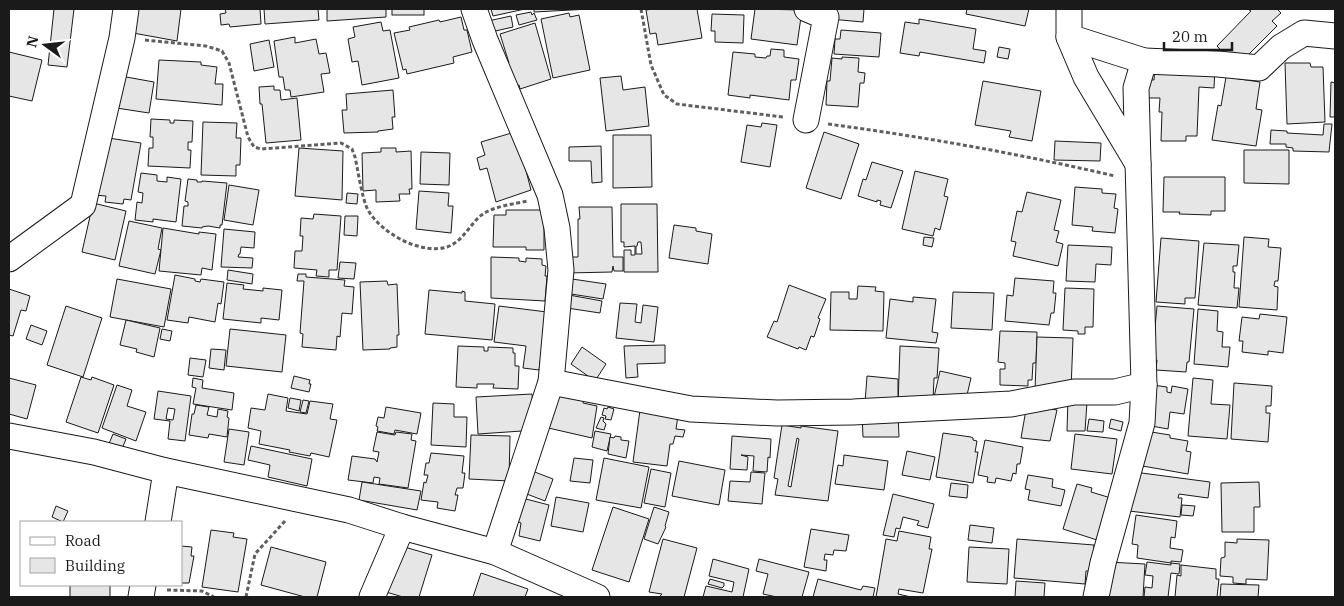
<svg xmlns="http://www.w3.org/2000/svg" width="1344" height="606" viewBox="0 0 1344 606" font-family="'IBM Plex Serif',serif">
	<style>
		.building { fill: #e6e6e6; stroke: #1a1a1a; fill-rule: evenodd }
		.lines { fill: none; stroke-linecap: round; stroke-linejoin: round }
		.minor-casing { stroke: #1a1a1a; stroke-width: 27 }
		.path { stroke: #5f5f5f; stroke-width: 3; stroke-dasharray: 4 2.5; stroke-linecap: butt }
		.minor { stroke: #fff; stroke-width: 25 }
	</style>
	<rect width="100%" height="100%" fill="#fff"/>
	<g class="building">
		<path d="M 54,9 L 74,9 L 67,67 L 48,65 Z"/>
		<path d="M 137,9 L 181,9 L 177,41 L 133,33 Z"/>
		<path d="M 225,9 L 260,9 L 261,24 L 230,27 L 229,24 L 221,25 L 220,14 L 226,13 Z"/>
		<path d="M 264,9 L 318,9 L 319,20 L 265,24 Z"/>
		<path d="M 327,9 L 386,9 L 386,17 L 327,21 Z"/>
		<rect x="392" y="9" width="32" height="6"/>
		<path d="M 491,9 L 525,9 L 493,16 Z"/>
		<path d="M 534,9 L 590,9 L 534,12 Z"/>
		<path d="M 653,9 L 697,9 L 702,38 L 658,45 L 656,33 L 650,34 L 646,10 Z"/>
		<path d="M 755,9 L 802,10 L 797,45 L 751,39 Z"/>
		<path d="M 831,9 L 864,9 L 863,22 L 830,19 Z"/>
		<path d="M 967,9 L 1029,9 L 1025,26 L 966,14 Z"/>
		<path d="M 1250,9 L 1277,9 L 1281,13 L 1272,21 L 1277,26 L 1243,60 L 1235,52 L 1228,58 L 1217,46 L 1251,11 L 1249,10 Z"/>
		<path d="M 531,12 L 532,15 L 534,13 L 537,20 L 519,25 L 516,15 Z"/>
		<path d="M 569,13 L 570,17 L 579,15 L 590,70 L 553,78 L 541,19 Z"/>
		<path d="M 712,14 L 744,15 L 743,43 L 715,42 L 715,31 L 711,31 Z"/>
		<path d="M 511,16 L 513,27 L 491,32 L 488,21 Z"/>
		<path d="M 461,17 L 464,30 L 467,30 L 472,52 L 453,57 L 454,63 L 407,74 L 406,69 L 403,70 L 394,33 L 410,30 L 409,27 L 439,20 L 440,22 Z"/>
		<path d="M 919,19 L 976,29 L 973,49 L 986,51 L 984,63 L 920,52 L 919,56 L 900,53 L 905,22 L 919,24 Z"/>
		<path d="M 381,22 L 383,31 L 390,30 L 399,78 L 362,85 L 358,61 L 352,62 L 348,39 L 355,37 L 353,27 Z"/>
		<path d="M 535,23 L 551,79 L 520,89 L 519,85 L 511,87 L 504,64 L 509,63 L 500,34 Z"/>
		<path d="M 841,30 L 881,33 L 879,57 L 834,54 L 835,39 L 840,39 Z"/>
		<path d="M 295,37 L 295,43 L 316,39 L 319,54 L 326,53 L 330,73 L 321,74 L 324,92 L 291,97 L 290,90 L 285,90 L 283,77 L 279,77 L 274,41 Z"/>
		<path d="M 269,40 L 274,67 L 254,71 L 250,44 Z"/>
		<path d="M 999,47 L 1010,49 L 1008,59 L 997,57 Z"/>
		<path d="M 771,49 L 784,50 L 784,57 L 799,59 L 796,80 L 791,80 L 789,100 L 750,95 L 750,98 L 728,95 L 733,52 L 755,54 L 755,57 L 766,58 L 767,56 L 770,56 Z"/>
		<path d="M 9,52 L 42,60 L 32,101 L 9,96 Z"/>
		<path d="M 842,57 L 859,58 L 858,72 L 865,73 L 864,83 L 860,83 L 858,107 L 826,105 L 827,81 L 830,81 L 832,58 L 842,59 Z"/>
		<path d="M 159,60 L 201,62 L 201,65 L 217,67 L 215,84 L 223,84 L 222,105 L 156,99 Z"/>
		<path d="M 1285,63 L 1310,63 L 1311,67 L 1323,67 L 1325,122 L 1287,124 Z"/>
		<path d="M 1155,65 L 1215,67 L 1214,88 L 1199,87 L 1197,136 L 1186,136 L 1186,141 L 1161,141 L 1162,112 L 1159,112 L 1160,98 L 1140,98 L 1141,79 L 1154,80 Z"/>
		<path d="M 115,75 L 154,82 L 149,113 L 110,107 Z"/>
		<path d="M 621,76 L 623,90 L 645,87 L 649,126 L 606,131 L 600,78 Z"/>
		<path d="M 1226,77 L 1260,82 L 1256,109 L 1262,110 L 1256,146 L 1212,140 L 1218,105 L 1221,106 Z"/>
		<path d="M 983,81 L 1041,91 L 1032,141 L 1009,137 L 1011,131 L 975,125 Z"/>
		<path d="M 1331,82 L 1335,83 L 1335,117 L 1330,117 Z"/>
		<path d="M 274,86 L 274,90 L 280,90 L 281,100 L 297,98 L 301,140 L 266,143 L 262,104 L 260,104 L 259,87 Z"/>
		<path d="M 393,90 L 395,117 L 392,117 L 393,129 L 378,131 L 378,132 L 344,133 L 342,110 L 347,110 L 346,94 Z"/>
		<path d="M 151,119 L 170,120 L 170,123 L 174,123 L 174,120 L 193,121 L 192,142 L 188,142 L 188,150 L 191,150 L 190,168 L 148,166 L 149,148 L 153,148 L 153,137 L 150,137 Z"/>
		<path d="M 203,122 L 237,123 L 236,138 L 241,138 L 240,165 L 236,165 L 236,176 L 201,175 Z"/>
		<path d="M 762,123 L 777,125 L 770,167 L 741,162 L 747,125 L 761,127 Z"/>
		<path d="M 1324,124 L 1332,124 L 1329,152 L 1293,151 L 1293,148 L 1286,147 L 1286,144 L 1270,144 L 1271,130 L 1287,131 L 1287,133 L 1323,135 Z"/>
		<path d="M 515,132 L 521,159 L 523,159 L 531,190 L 496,202 L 487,168 L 480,170 L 477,158 L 485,155 L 481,142 Z"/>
		<path d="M 824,132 L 859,144 L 841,199 L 806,188 Z"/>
		<path d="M 613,135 L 651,135 L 652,187 L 613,188 Z"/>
		<path d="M 102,137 L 141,143 L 131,200 L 124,199 L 123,204 L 105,202 L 106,196 L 93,195 Z"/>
		<path d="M 1055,141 L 1101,143 L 1100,161 L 1054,160 Z"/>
		<path d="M 601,146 L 602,182 L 592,183 L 591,161 L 569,161 L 569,147 Z"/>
		<path d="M 299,148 L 343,151 L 342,200 L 295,196 Z"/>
		<path d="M 381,148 L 396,148 L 396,152 L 411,151 L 412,189 L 409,189 L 410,194 L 399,194 L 400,201 L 376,202 L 376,190 L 363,191 L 362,153 L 381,152 Z"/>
		<path d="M 1244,150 L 1289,150 L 1289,184 L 1244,183 Z"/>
		<path d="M 421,152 L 450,153 L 449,185 L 420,184 Z"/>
		<path d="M 872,162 L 903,171 L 891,208 L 880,205 L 881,201 L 877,200 L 877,202 L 858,196 L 863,179 L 866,180 Z"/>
		<path d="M 915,171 L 948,179 L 944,196 L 948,197 L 940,230 L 935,228 L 933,236 L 902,229 Z"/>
		<path d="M 141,173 L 157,175 L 157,181 L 167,182 L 167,177 L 181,179 L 176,222 L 153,219 L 153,222 L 135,220 L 137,202 L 142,203 L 143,193 L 138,192 Z"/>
		<path d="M 1164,177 L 1225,177 L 1225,211 L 1211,211 L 1211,215 L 1179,214 L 1180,212 L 1163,212 Z"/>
		<path d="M 188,179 L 197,180 L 197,182 L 202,182 L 202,181 L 227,183 L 222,225 L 220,225 L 220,228 L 208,226 L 202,227 L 202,228 L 182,226 L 184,206 L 188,206 L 188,202 L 185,201 Z"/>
		<path d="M 229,185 L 259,190 L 253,225 L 224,220 Z"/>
		<path d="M 1075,187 L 1102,189 L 1102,193 L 1116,194 L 1114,208 L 1118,209 L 1115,233 L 1092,231 L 1093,227 L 1072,225 Z"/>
		<path d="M 419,191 L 449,193 L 448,206 L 453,206 L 451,233 L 416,229 Z"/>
		<path d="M 1027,192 L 1061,200 L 1054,230 L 1059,231 L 1056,242 L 1063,244 L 1058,266 L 1013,256 L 1016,242 L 1011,241 L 1017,211 L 1022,212 Z"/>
		<path d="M 347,193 L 358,194 L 357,204 L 346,203 Z"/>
		<path d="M 93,203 L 126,211 L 115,260 L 82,252 Z"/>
		<path d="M 621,204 L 657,204 L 658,272 L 624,272 L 624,250 L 631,250 L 631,255 L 635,255 L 635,246 L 624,247 L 624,242 L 621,242 ZM 638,242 L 641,242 L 642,254 L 636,254 L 636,246 L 637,246 Z"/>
		<path d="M 579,207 L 612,207 L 613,257 L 623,257 L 623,271 L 614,271 L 613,266 L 612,272 L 567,273 L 567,257 L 578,257 L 578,219 L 580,219 Z"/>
		<path d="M 506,210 L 544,210 L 544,250 L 526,250 L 526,247 L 493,247 L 494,215 L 506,215 Z"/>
		<path d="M 314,214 L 341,216 L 337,270 L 329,270 L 329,277 L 316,276 L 317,270 L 294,268 L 295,251 L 302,251 L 303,236 L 300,236 L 301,218 L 313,219 Z"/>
		<path d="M 345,216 L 358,216 L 357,236 L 344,235 Z"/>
		<path d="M 129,221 L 162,228 L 158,249 L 161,250 L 155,274 L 119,266 Z"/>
		<path d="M 674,225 L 696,228 L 696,231 L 712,234 L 708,264 L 669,258 Z"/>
		<path d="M 163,228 L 199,234 L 199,232 L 216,234 L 212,270 L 202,268 L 201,275 L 159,271 Z"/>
		<path d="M 224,229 L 255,232 L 254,248 L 241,247 L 240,254 L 239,254 L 238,257 L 253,258 L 252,268 L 221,267 Z"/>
		<path d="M 924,237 L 934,238 L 932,247 L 923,245 Z"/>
		<path d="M 1244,237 L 1269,239 L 1268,247 L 1281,248 L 1278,281 L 1275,281 L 1274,286 L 1278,287 L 1277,310 L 1239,307 Z"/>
		<path d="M 1161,238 L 1199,241 L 1195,298 L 1185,298 L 1185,304 L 1156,302 Z"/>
		<path d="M 1204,243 L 1239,245 L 1237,266 L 1233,266 L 1233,272 L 1235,272 L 1234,288 L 1239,288 L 1237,308 L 1198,305 Z"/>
		<path d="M 1068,245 L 1112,247 L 1111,265 L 1096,264 L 1095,282 L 1066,281 Z"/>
		<path d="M 491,257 L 519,258 L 519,261 L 526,262 L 526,258 L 542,259 L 542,265 L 546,266 L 545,276 L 547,276 L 545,301 L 491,298 Z"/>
		<path d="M 340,262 L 356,263 L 354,279 L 338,278 Z"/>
		<path d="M 228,270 L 253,274 L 252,284 L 227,280 Z"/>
		<path d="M 298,274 L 306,274 L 306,277 L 345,280 L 344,286 L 354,287 L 352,314 L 342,313 L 340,337 L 337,336 L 336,350 L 302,347 L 303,334 L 300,333 L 304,281 L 297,281 Z"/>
		<path d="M 175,275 L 195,279 L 195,281 L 200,282 L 201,279 L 224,282 L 221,304 L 218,303 L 215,322 L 189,317 L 188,323 L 167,320 Z"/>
		<path d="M 1015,278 L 1054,281 L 1053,293 L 1056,293 L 1054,313 L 1051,313 L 1049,325 L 1005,321 L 1007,295 L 1013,296 Z"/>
		<path d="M 117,279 L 171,289 L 164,327 L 110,317 Z"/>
		<path d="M 572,279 L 606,284 L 603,299 L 571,294 Z"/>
		<path d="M 387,281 L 388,285 L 397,284 L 399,335 L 397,335 L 397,347 L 390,348 L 390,349 L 363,350 L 360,282 Z"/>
		<path d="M 227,283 L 244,285 L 243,289 L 263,291 L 263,288 L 282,290 L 279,320 L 261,318 L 261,323 L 223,319 Z"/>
		<path d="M 789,285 L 826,299 L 818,318 L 820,319 L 814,337 L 811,336 L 806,350 L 799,347 L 798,349 L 767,337 L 774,321 L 777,322 Z"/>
		<path d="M 858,286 L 876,287 L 875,291 L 884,292 L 883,331 L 830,330 L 831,292 L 849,292 L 849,299 L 857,299 Z"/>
		<path d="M 1065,288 L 1094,289 L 1093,327 L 1085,327 L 1085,334 L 1078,334 L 1078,331 L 1063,330 Z"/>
		<path d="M 9,289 L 30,296 L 26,311 L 21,310 L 13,336 L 9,335 Z"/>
		<path d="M 429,290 L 462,293 L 462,291 L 465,292 L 465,301 L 495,304 L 492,340 L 425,334 Z"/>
		<path d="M 953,292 L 994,293 L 992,330 L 951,328 Z"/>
		<path d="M 569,295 L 602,301 L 600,313 L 567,308 Z"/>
		<path d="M 913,297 L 936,299 L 932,332 L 938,333 L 936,343 L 886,338 L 890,299 L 913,302 Z"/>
		<path d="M 620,303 L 637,304 L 635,322 L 641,323 L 643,305 L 658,307 L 654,342 L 616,338 Z"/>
		<path d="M 66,306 L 102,318 L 83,377 L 47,365 Z"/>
		<path d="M 499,306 L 547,312 L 539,370 L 523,368 L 526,346 L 494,342 Z"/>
		<path d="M 1157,306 L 1194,309 L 1189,362 L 1187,362 L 1186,372 L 1156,370 L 1157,360 L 1152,360 Z"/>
		<path d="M 1198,309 L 1218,311 L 1217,331 L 1223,332 L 1222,347 L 1230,347 L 1228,367 L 1194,364 Z"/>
		<path d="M 1260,314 L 1287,317 L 1283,353 L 1268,351 L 1268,355 L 1242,352 L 1243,341 L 1239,341 L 1242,317 L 1259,319 Z"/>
		<path d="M 126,320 L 160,328 L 154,357 L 136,352 L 137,349 L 120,345 Z"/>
		<path d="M 31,325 L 47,331 L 42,345 L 26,339 Z"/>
		<path d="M 162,329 L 172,331 L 170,341 L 160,339 Z"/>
		<path d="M 230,329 L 286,335 L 282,372 L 226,366 Z"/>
		<path d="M 1000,331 L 1037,332 L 1036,363 L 1033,363 L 1032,380 L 1028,380 L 1028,386 L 1000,385 L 1000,369 L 1005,369 L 1005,363 L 998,362 Z"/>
		<path d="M 1037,337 L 1073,338 L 1071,390 L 1035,390 Z"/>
		<path d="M 665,345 L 665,363 L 637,364 L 638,377 L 626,378 L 624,346 Z"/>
		<path d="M 458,346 L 484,347 L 484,351 L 488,351 L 488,347 L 513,348 L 513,353 L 515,353 L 515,366 L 519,366 L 518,389 L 493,388 L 494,384 L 477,384 L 477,388 L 456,387 Z"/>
		<path d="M 900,346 L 939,348 L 937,378 L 934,378 L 933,400 L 898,405 Z"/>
		<path d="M 582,347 L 606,364 L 595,381 L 571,364 Z"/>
		<path d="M 211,349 L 226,350 L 224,370 L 209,368 Z"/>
		<path d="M 190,358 L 206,360 L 203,377 L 188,375 Z"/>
		<path d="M 940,371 L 971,378 L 967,395 L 934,397 Z"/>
		<path d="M 294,376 L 310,380 L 309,384 L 311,384 L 309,392 L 291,388 Z"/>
		<path d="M 867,376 L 898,379 L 898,405 L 865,403 Z"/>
		<path d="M 81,377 L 91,380 L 92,377 L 114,385 L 98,433 L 66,422 Z"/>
		<path d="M 9,378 L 36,385 L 27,419 L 9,414 Z"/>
		<path d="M 193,378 L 203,380 L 202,388 L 234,393 L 232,410 L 193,404 L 196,388 L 192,387 Z"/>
		<path d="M 1193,378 L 1213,380 L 1211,404 L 1230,405 L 1227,439 L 1188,436 Z"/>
		<path d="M 1234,383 L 1272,386 L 1271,406 L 1266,406 L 1266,413 L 1270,413 L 1268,442 L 1231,439 Z"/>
		<path d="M 117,385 L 132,390 L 127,406 L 146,412 L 136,441 L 102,428 Z"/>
		<path d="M 1152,385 L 1167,387 L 1167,392 L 1171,393 L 1172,386 L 1188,389 L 1184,414 L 1170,412 L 1168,429 L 1146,425 Z"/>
		<path d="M 158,391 L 191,396 L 185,441 L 168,439 L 170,421 L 154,419 ZM 168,408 L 175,409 L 173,420 L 166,419 Z"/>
		<path d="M 552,392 L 584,399 L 583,403 L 597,406 L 592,438 L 544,427 Z"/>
		<path d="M 268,394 L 288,398 L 286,411 L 307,414 L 310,401 L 333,404 L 330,419 L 337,420 L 329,457 L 311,453 L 310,456 L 289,452 L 290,450 L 259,444 L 261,431 L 248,428 L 251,408 L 265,410 Z"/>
		<path d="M 532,394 L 533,411 L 522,431 L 478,434 L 476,397 Z"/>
		<path d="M 290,398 L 301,400 L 299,411 L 288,408 Z"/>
		<path d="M 1068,398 L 1087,402 L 1085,431 L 1067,431 Z"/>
		<path d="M 303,400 L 309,401 L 306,413 L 300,412 Z"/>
		<path d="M 433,403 L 454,404 L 454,417 L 467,417 L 466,447 L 431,445 Z"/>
		<path d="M 1027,404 L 1057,410 L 1050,441 L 1021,438 Z"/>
		<path d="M 196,405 L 209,407 L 207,415 L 217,417 L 218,409 L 228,411 L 227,417 L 229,418 L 227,437 L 209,434 L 208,438 L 189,435 L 192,414 L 194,414 Z"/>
		<path d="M 386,407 L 421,413 L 417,434 L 395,430 L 394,434 L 377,431 L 378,427 L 376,426 L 378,417 L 384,418 Z"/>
		<path d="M 608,407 L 614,409 L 611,420 L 605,419 L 606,416 L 602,415 L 604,408 L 607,409 Z"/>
		<path d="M 640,410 L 678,416 L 676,429 L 685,430 L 683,437 L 675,436 L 673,444 L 670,444 L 667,466 L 633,462 Z"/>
		<path d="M 862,414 L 898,414 L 899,437 L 863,437 Z"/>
		<path d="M 601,417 L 604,418 L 603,421 L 606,424 L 604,430 L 596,428 Z"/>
		<path d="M 1089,419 L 1104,421 L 1103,432 L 1087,431 Z"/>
		<path d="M 1111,419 L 1123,422 L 1121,431 L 1109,428 Z"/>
		<path d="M 782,425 L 801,428 L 801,426 L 838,431 L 828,501 L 775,495 L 778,479 L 774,478 ZM 797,438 L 799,439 L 791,487 L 788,486 Z"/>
		<path d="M 229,429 L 249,432 L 244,465 L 224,462 Z"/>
		<path d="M 595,431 L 611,434 L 607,451 L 592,447 Z"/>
		<path d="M 1145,431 L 1170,435 L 1170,438 L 1188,441 L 1186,451 L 1191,452 L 1188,474 L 1137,465 Z"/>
		<path d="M 377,432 L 395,435 L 396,432 L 412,434 L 411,440 L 416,441 L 408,488 L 379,484 L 380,478 L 374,477 L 373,483 L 348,480 L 352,456 L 375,459 L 377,462 L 379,452 L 373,451 Z"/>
		<path d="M 943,433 L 971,437 L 973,438 L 973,440 L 977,441 L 975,452 L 978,452 L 973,483 L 936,477 Z"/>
		<path d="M 113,434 L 126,439 L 121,451 L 108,446 Z"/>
		<path d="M 1075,434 L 1117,439 L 1112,474 L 1071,469 Z"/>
		<path d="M 471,435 L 510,436 L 509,481 L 469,479 Z"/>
		<path d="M 615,436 L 621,437 L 621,440 L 629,441 L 626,458 L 608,454 L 610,437 L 614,438 Z"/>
		<path d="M 732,436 L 771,439 L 770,458 L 768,457 L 767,472 L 753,471 L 754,456 L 741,455 L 748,457 L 747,470 L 730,469 Z"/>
		<path d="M 985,440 L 1023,447 L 1020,464 L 1017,464 L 1016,474 L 1013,473 L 1011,481 L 996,478 L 995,483 L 987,482 L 988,477 L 978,475 Z"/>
		<path d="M 251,446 L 312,459 L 307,486 L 268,477 L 270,465 L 248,460 Z"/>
		<path d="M 907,451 L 935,457 L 930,480 L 902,475 Z"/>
		<path d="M 431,453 L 464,456 L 462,473 L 465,473 L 463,488 L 457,488 L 455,495 L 458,495 L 455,511 L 437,508 L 438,502 L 421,500 L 424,482 L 426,483 L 428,475 L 424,475 L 426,463 L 429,463 Z"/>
		<path d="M 844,455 L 888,461 L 884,490 L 835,484 L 838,465 L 843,466 Z"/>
		<path d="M 574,458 L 593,460 L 590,483 L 570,481 Z"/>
		<path d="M 604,458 L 649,467 L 641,508 L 596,500 Z"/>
		<path d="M 679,461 L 725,470 L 719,505 L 672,496 Z"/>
		<path d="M 527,469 L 553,479 L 545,501 L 519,491 Z"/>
		<path d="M 651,469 L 671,473 L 665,507 L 644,503 Z"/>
		<path d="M 751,472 L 765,473 L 762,504 L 728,501 L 730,481 L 750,482 Z"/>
		<path d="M 1134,472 L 1210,482 L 1208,498 L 1179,494 L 1178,498 L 1182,498 L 1180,517 L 1129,511 Z"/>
		<path d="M 1028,475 L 1053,479 L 1052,487 L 1065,490 L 1061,506 L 1028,500 L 1030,490 L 1025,489 Z"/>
		<path d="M 362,482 L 421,491 L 417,510 L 359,500 Z"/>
		<path d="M 1259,482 L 1260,507 L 1254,507 L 1254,532 L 1222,532 L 1221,483 Z"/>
		<path d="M 951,483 L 968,485 L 967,498 L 949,496 Z"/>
		<path d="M 1077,484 L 1092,488 L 1091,492 L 1111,498 L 1097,540 L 1063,529 Z"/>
		<path d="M 893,494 L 934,504 L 928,528 L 917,525 L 919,521 L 903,517 L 900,529 L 896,528 L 894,537 L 883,535 Z"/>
		<path d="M 556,497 L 589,503 L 583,532 L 551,526 Z"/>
		<path d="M 522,498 L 549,505 L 540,541 L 519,536 L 521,523 L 517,521 Z"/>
		<path d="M 1182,505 L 1195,506 L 1193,516 L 1181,515 Z"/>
		<path d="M 56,506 L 68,511 L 63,522 L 52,517 Z"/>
		<path d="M 613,507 L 649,519 L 629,582 L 592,570 Z"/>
		<path d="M 654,507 L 669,512 L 665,526 L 666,527 L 658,544 L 644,539 Z"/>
		<path d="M 1136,515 L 1177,521 L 1175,538 L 1171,537 L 1170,548 L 1183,550 L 1181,562 L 1171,561 L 1171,563 L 1137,558 L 1138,545 L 1132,544 Z"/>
		<path d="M 970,525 L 994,528 L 992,543 L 968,540 Z"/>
		<path d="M 811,529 L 849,535 L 846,551 L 834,550 L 833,555 L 825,554 L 824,560 L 827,560 L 826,571 L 804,567 Z"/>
		<path d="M 211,530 L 234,533 L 233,537 L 247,539 L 238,592 L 202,587 Z"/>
		<path d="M 899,531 L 931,537 L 929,549 L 932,549 L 923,593 L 899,589 L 898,594 L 911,597 L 876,597 L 886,539 L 897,541 Z"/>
		<path d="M 663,539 L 697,548 L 684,597 L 659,597 L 662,594 L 649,592 Z"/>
		<path d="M 1017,539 L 1094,545 L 1093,563 L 1090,571 L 1086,571 L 1085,584 L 1014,578 Z"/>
		<path d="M 1237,539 L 1269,540 L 1267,580 L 1246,579 L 1246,584 L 1233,583 L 1233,577 L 1220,576 L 1221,558 L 1225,557 L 1225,542 L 1237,543 Z"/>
		<path d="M 181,546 L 192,547 L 191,556 L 194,556 L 189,583 L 181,583 Z"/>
		<path d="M 401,546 L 432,555 L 419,597 L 403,597 L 386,592 Z"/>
		<path d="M 271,547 L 326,562 L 317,597 L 305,597 L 261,585 Z"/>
		<path d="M 969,547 L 1009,549 L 1007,584 L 967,582 Z"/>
		<path d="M 713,559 L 749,569 L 743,597 L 703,597 L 706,586 L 732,592 L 734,582 L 709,576 Z"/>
		<path d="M 759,559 L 809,572 L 802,597 L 777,597 L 763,594 L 768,574 L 756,571 Z"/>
		<path d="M 1108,562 L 1145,564 L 1143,597 L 1105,597 Z"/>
		<path d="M 1147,562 L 1171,565 L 1171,563 L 1180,564 L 1179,574 L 1171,573 L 1168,597 L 1144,597 L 1145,587 L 1152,588 L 1153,576 L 1145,575 Z"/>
		<path d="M 1181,565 L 1216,569 L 1216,579 L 1219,579 L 1217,597 L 1175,597 L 1177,575 L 1181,576 Z"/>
		<path d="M 481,573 L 528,589 L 525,597 L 473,597 Z"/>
		<path d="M 710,579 L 724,583 L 724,586 L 722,588 L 708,584 Z"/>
		<path d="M 818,579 L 861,590 L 863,586 L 875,588 L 873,597 L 813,597 Z"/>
		<path d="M 1016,581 L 1045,583 L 1044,597 L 1015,597 Z"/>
		<path d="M 1221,584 L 1259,585 L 1258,597 L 1220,597 Z"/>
		<rect x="70" y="585" width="40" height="12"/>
	</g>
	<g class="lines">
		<defs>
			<g id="minor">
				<path d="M 474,9 L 485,40 L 550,195 L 557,228 L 561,270 L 551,382 L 495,552"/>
				<path d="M 1069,9 L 1069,37 L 1144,61"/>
				<path d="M 1069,37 L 1086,77 L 1138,164"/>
				<path d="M 806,120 L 826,17 L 807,9"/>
				<path d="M 9,259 L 83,205 L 122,38 L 126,9"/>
				<path d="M 551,382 L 691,409 L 777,413 L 853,412 L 1011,404 L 1074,392 L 1115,392 L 1144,385"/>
				<path d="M 9,436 L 94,452 L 166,471 L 349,510 L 402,527 L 495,552 L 597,597"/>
				<path d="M 158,522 L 166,471"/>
				<path d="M 141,597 L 143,585"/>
				<path d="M 372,597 L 402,527"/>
				<path d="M 1096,597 L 1103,563 L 1142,423 L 1144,385 L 1136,88 L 1144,61 L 1218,64 L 1259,68 L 1281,47 L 1304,33 L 1335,36"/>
			</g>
		</defs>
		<use href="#minor" class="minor-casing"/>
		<g class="path">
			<path d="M 641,9 L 651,65 L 664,95 L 677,104 L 783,117"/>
			<path d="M 145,40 L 206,46 L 222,51 L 229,63 L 248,137 L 254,147 L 261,149 L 341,143 L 352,149 L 355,157 C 358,170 362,199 368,210 C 381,233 420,255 447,247 C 464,241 470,223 483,214 C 495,206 514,204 528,201"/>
			<path d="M 828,124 C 925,137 1020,154 1115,176"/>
			<path d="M 167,590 L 202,591 L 214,597"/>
			<path d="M 246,597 L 255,554 L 285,521"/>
		</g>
		<use href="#minor" class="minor"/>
	</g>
	<rect width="1344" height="606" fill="none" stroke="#1a1a1a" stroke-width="20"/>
	<rect x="20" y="521" width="162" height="65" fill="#ffffff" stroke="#a3a3a3"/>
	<rect x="30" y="537" width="25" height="8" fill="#ffffff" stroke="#a3a3a3"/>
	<text x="65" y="546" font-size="15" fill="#1a1a1a">Road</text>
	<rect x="30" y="558" width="25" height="15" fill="#e6e6e6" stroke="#a3a3a3"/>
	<text x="65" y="571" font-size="15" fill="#1a1a1a">Building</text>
	<g transform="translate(45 45) rotate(285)" stroke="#ffffff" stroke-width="4" paint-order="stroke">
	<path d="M0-4L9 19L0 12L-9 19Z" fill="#1a1a1a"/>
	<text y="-8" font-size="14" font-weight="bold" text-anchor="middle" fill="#1a1a1a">N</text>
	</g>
	<path d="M1164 42v8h68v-8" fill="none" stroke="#1a1a1a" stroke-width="2.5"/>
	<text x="1172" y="42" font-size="15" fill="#1a1a1a" stroke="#ffffff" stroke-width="4" paint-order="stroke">20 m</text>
</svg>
